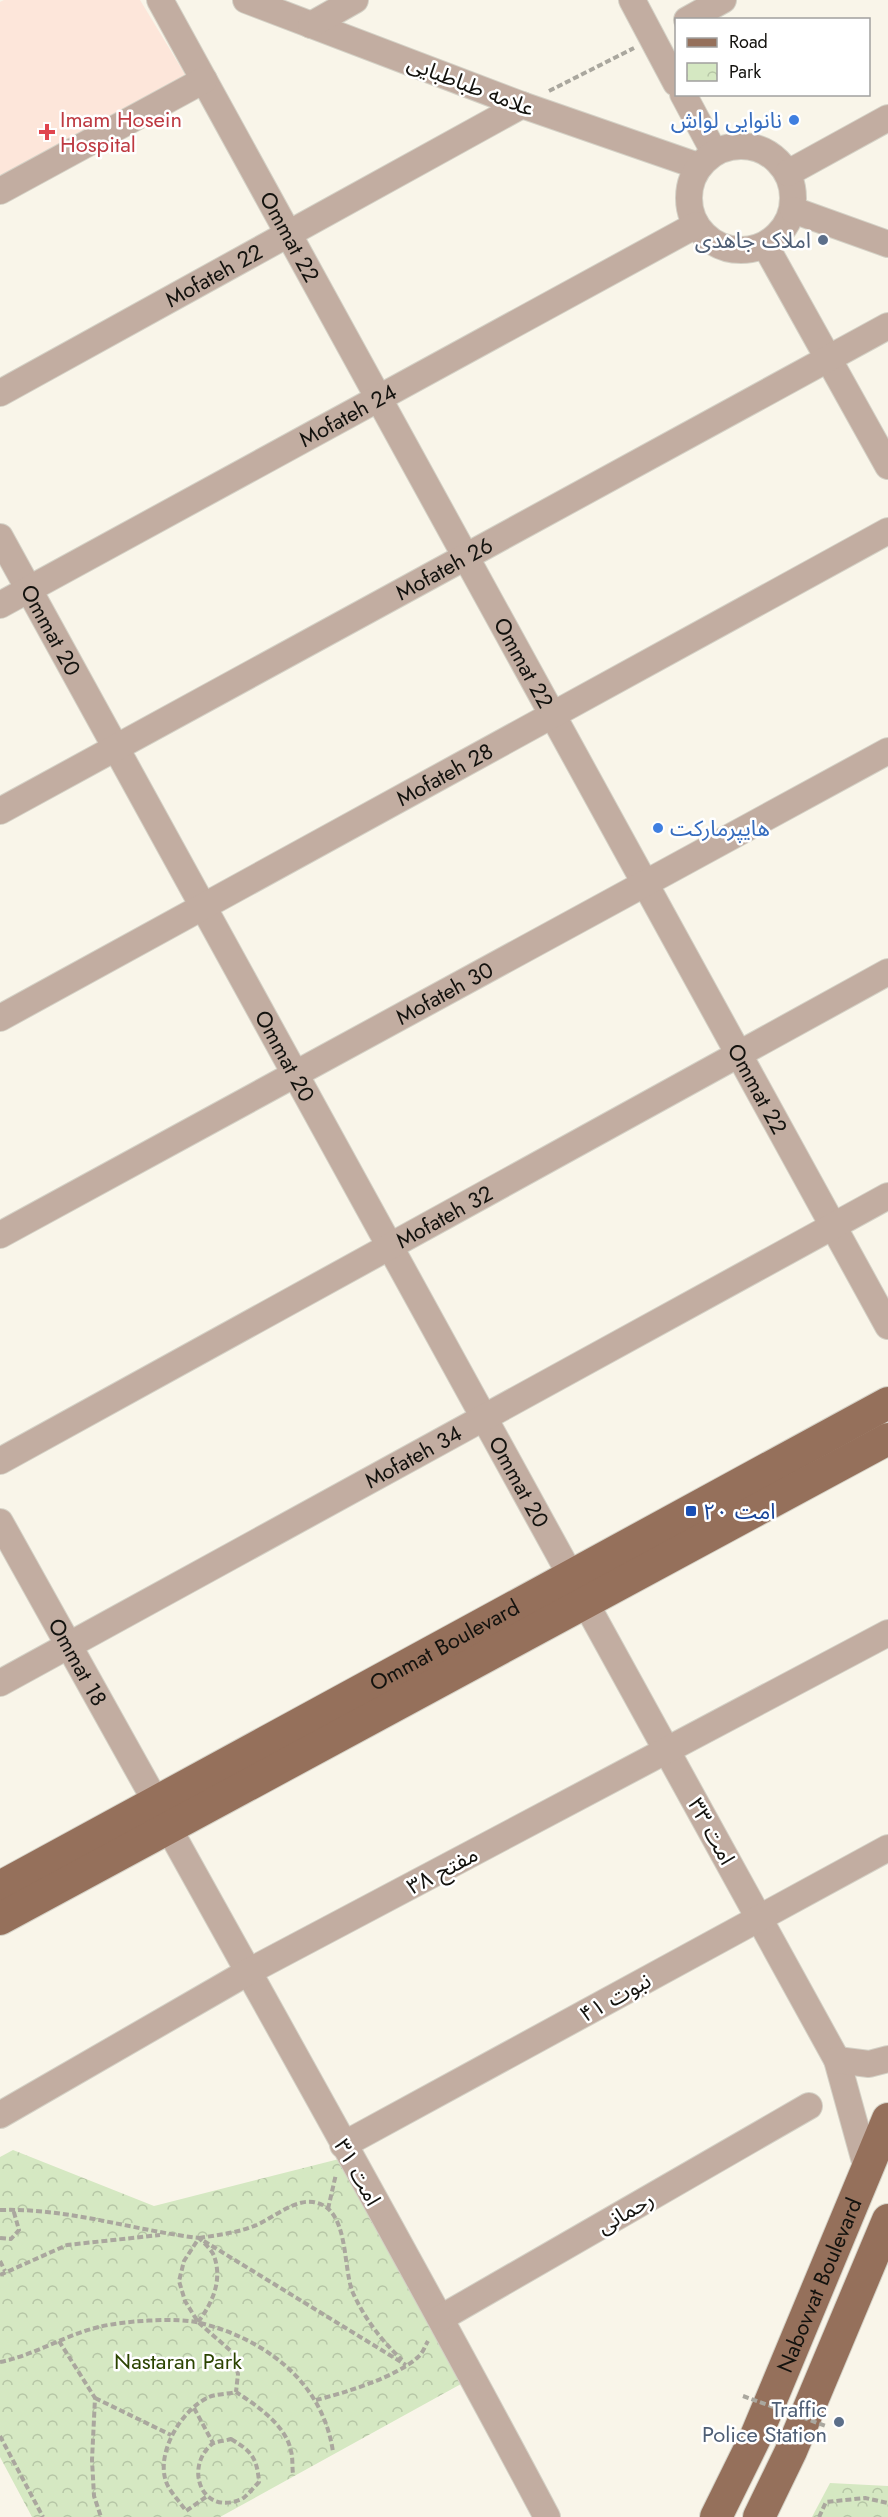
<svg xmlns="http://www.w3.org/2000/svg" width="888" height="2517" viewBox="0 0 888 2517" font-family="Jost,'Noto Sans Arabic',sans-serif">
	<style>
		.medical { fill: #fde6da }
		.park { fill: url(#park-crowns) }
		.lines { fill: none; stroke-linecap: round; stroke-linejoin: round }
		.minor-casing { stroke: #d4d1c6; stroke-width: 28 }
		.major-casing { stroke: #d4d1c6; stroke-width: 34 }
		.path { stroke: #aaa79e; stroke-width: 4; stroke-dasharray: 6 3; stroke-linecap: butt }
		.minor { stroke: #c2ada1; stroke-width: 26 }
		.major { stroke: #95705b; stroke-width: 32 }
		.path-bridge { stroke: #aaa79e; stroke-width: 4; stroke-dasharray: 6 3; stroke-linecap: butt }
		.shop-dot { fill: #3f7fe0; stroke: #fff; stroke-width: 2 }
		.health-dot { fill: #e0444e; stroke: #fff; stroke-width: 2 }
		.service-dot { fill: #5c6f8a; stroke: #fff; stroke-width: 2 }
		.transit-dot { fill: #1a4fb4; stroke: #fff; stroke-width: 2 }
		.labels { text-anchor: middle; stroke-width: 5; stroke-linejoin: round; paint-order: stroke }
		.street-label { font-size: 22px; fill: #13120e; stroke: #fff }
		.health-label { font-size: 22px; fill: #be3a42; stroke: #fff; text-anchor: start }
		.shop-label { font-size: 22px; fill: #366cbe; stroke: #fff; text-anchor: end }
		.service-label { font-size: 22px; fill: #4e5e75; stroke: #fff; text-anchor: end }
		.transit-label { font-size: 22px; fill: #164399; stroke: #fff; text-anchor: start }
		.park-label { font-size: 22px; fill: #2b4400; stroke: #fff }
	</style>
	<defs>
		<pattern id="park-crowns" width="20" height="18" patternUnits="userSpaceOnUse" patternTransform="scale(1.5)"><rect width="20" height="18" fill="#d5e8c2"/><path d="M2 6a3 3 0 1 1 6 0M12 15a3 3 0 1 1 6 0" fill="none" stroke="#b6c6a6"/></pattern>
	</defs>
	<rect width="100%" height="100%" fill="#f9f5e9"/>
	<path class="medical" d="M 4,0 L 140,0 L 189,81 L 0,184 L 0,2 Z"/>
	<g class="park">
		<path d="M 13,2150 L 154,2206 L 343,2158 L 461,2384 L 220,2517 L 32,2517 L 0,2457 L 0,2157 Z"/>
		<path d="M 830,2483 L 888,2486 L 888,2517 L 812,2517 Z"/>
	</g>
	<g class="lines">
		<defs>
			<g id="minor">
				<path id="s1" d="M 160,0 L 888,1326"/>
				<path d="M 246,0 L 522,105 L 698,166"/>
				<path d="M 632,0 L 676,83"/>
				<path d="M 687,20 L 723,0"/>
				<path d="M 311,25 L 355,0"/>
				<path d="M 683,94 L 714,152"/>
				<circle cx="741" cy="198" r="52"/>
				<path d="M 788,173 L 888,118"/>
				<path d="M 0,191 L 204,80"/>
				<path d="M 793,210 L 888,244"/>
				<path d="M 765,245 L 888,466"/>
				<path id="s2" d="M 0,393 L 522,105"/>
				<path id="s3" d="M 0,537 L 571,1576"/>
				<path id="s4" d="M 0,605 L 696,225"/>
				<path id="s5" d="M 0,811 L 888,326"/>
				<path id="s6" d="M 0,1018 L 888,531"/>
				<path id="s7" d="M 0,1235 L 888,751"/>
				<path id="s8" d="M 0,1461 L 888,972"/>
				<path id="s9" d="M 0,1522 L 156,1802"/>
				<path d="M 585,1602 L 837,2060 L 867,2169"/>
				<path id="s10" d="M 0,1683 L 888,1196"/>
				<path d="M 168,1827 C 295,2056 424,2285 547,2517"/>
				<path d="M 837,2060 L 869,2064 L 888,2059"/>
				<path d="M 0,2115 L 248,1972 L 888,1633"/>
				<path d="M 343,2145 L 888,1848"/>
				<path d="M 441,2318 L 809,2106"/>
			</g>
			<g id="major">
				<path id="s11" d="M 0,1887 L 888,1403"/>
				<path d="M 0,1919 L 888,1439"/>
				<path id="s12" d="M 716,2517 L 756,2436 L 888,2119"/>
				<path d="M 759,2517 L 791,2451 L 888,2220"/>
			</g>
		</defs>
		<use href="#minor" class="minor-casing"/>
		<use href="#major" class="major-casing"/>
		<g class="path">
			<path d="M 549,91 L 634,48"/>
			<path d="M 328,2209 L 336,2174"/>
			<path d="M 0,2210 C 70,2208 131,2230 199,2238 L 406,2365"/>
			<path d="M 0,2238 L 11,2239 L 19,2230 L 13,2209"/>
			<path d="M 199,2238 C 218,2235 236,2233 254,2226 C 271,2220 293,2199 313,2202 C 350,2207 342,2267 353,2293 C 365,2319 381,2340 402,2360"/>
			<path d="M 0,2261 L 5,2271"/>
			<path d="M 0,2275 L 67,2245 L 160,2235"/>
			<path d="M 198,2322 C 212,2304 223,2280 214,2256 C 212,2250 204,2243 199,2238 L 184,2261 L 179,2281 L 185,2301 L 198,2322 L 232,2352 L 238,2374 L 236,2392"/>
			<path d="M 59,2341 L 95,2398 L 92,2460 L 94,2496 L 101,2517"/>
			<path d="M 0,2362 C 35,2355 65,2335 99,2327 C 122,2321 178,2317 200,2323 C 265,2339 323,2382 333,2452"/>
			<path d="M 95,2398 L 171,2435"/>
			<path d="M 316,2400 C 344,2393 397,2377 418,2357 C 423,2353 425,2346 428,2341"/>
			<path d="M 194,2408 L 213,2443"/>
			<path d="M 0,2436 L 43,2517"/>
			<path d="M 231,2439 C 251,2451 257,2457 259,2482 C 254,2487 248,2495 242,2499 C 201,2517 184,2467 212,2444 C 217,2441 225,2441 231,2439 Z"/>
			<path d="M 206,2497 L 186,2511 C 180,2502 171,2493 167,2484 C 154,2454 182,2409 209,2397 C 216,2394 228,2394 236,2392 C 256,2405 286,2425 291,2451 C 293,2458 292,2467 293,2474"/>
			<path d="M 819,2517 L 826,2502 L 865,2498 L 888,2503"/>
		</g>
		<use href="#minor" class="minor"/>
		<use href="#major" class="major"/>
		<path class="path-bridge" d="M 743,2396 L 826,2426"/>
	</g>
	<g class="shop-dot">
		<circle cx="794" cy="120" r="6"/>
		<circle cx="658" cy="828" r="6"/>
	</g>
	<path class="health-dot" d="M44 123h6v6h6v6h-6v6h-6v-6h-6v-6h6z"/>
	<g class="service-dot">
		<circle cx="823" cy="240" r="6"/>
		<circle cx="839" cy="2422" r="6"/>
	</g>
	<rect class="transit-dot" x="685" y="1505" width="12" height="12" rx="3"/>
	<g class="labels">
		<g class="street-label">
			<text transform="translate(471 85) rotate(21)" y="8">علامه طباطبایی</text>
			<text dy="8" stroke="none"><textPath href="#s1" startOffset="270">Ommat 22</textPath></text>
			<text dy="8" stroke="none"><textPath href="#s2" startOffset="244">Mofateh 22</textPath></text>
			<text dy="8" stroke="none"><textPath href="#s4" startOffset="396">Mofateh 24</textPath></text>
			<text dy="8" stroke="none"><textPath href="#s5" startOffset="506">Mofateh 26</textPath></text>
			<text dy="8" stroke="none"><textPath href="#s3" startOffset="106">Ommat 20</textPath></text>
			<text dy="8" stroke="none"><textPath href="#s1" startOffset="756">Ommat 22</textPath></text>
			<text dy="8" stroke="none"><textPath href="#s6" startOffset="507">Mofateh 28</textPath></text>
			<text dy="8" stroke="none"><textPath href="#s7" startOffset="506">Mofateh 30</textPath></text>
			<text dy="8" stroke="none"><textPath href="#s3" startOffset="592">Ommat 20</textPath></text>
			<text dy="8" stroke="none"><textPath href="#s1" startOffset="1242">Ommat 22</textPath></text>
			<text dy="8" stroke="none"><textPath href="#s8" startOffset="507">Mofateh 32</textPath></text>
			<text dy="8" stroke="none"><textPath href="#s10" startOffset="471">Mofateh 34</textPath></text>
			<text dy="8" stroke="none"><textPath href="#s3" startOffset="1078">Ommat 20</textPath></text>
			<text dy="8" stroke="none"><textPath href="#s11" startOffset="506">Ommat Boulevard</textPath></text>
			<text dy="8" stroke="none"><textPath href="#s9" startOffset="160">Ommat 18</textPath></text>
			<text transform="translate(712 1831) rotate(61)" y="8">امت ۳۳</text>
			<text transform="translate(442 1870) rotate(-28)" y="8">مفتح ۳۸</text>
			<text transform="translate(615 1997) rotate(-29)" y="8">نبوت ۴۱</text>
			<text transform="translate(358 2172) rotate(61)" y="8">امت ۳۱</text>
			<text transform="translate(625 2212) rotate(-30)" y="8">رحمانی</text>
			<text dy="8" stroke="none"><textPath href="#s12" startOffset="254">Nabovvat Boulevard</textPath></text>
		</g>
		<g class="health-label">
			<text x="60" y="127">Imam Hosein<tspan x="60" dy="25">Hospital</tspan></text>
		</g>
		<g class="shop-label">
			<text x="782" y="128">نانوایی لواش</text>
			<text x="670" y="836" text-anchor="start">هایپرمارکت</text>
		</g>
		<g class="service-label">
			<text x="811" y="248">املاک جاهدی</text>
			<text x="827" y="2417">Traffic<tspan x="827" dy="25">Police Station</tspan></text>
		</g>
		<g class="transit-label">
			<text x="703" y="1519">امت ۲۰</text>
		</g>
		<g class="park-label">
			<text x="178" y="2369">Nastaran Park</text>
		</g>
	</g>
	<rect x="675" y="18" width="195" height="78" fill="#ffffff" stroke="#a1a09f" stroke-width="1.5"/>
	<rect x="687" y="38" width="30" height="9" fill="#95705b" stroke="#a1a09f" stroke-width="1.5"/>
	<text x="729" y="48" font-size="18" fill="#13120e">Road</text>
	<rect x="687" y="63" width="30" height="18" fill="url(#park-crowns)" stroke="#a1a09f" stroke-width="1.5"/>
	<text x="729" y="78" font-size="18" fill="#13120e">Park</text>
</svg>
